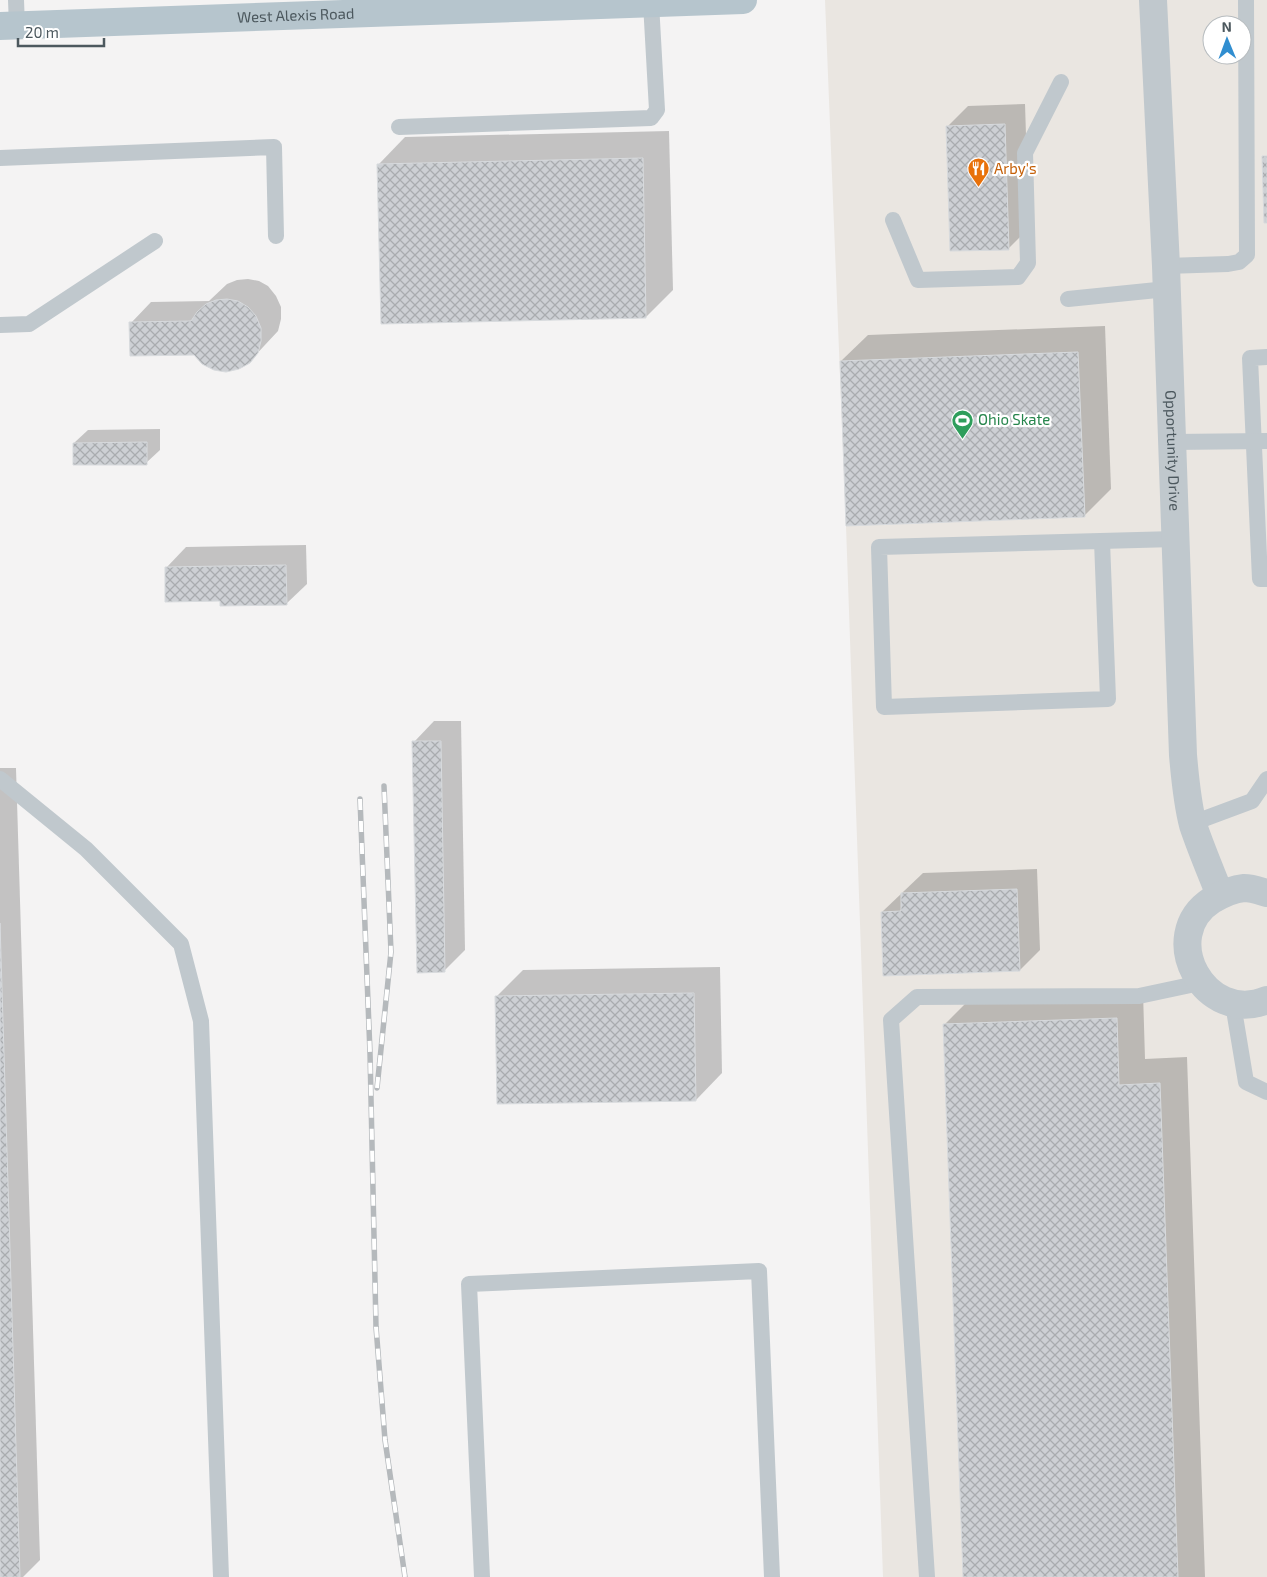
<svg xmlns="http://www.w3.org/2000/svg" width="1267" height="1577" viewBox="0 0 1267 1577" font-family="'Exo 2',sans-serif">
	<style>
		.commercial { fill: #eae6e1; fill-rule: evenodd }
		.shadow { fill: #0003 }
		.building { fill: url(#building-cross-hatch); stroke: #d7dadd }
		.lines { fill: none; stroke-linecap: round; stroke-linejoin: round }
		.service { stroke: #c0c8cd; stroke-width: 16 }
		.minor { stroke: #c0c8cd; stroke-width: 28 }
		.primary { stroke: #b6c5cd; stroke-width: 28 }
		.rail-casing { stroke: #b5b9bc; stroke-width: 5.5 }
		.rail { stroke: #fff; stroke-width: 4; stroke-dasharray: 11; stroke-linecap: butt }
		.labels { text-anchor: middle; stroke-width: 4.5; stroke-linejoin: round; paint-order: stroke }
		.street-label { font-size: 15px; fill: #4c585e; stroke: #fff }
		.food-label { font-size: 15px; fill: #c56008; stroke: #fff; text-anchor: start }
		.leisure-label { font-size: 15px; fill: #27864d; stroke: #fff; text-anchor: start }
	</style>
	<defs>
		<pattern id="building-cross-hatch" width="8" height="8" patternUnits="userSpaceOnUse" patternTransform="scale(1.25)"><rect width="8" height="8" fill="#cdd0d4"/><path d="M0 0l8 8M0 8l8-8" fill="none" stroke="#a9acaf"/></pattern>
	</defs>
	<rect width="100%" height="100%" fill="#f4f3f3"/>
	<path class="commercial" d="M 825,0 L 1267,0 L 1267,1577 L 883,1577 L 846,526 ZM 1212,25 L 1242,25 L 1242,55 L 1212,55 Z"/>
	<g class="shadow">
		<path d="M 1025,104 L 1029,228 L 1008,249 L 948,126 L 968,106 Z"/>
		<path d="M 669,131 L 673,290 L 646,317 L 379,164 L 405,137 Z"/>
		<path d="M 248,279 L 259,281 L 268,286 L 276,296 L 281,307 L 281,319 L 278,331 L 249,362 L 194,354 L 131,323 L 151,302 L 209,301 L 227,284 L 237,280 Z"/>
		<path d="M 1105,326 L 1111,489 L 1084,516 L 841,361 L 868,335 Z"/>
		<path d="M 160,429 L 160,450 L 146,463 L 74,443 L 88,430 Z"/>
		<path d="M 306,545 L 307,584 L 286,604 L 221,599 L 166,568 L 186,547 Z"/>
		<path d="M 434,721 L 461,721 L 465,950 L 444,971 L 414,742 Z"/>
		<path d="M 0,768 L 16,768 L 40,1560 L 23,1577 L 0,1577 Z"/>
		<path d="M 1037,869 L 1040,950 L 1020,970 L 882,912 L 923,873 Z"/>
		<path d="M 720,967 L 722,1073 L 696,1100 L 496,997 L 523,970 Z"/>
		<path d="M 1143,992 L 1145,1059 L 1187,1057 L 1205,1577 L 964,1577 L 944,1025 L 971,998 Z"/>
	</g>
	<g class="building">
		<path d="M 1005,124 L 1009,250 L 950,251 L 946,126 Z"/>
		<path d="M 1262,156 L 1267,156 L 1267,223 L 1264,223 Z"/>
		<path d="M 643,158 L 646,318 L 381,324 L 377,164 Z"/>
		<path d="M 227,299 L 238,301 L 248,307 L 256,316 L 261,328 L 261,341 L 258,353 L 250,363 L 239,369 L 226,372 L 214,370 L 202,364 L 194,355 L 130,356 L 129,322 L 191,321 L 197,312 L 206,304 L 216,300 Z"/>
		<path d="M 1078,352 L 1085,517 L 846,526 L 840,361 Z"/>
		<path d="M 147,442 L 147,465 L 73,465 L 73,443 Z"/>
		<path d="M 286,565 L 287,605 L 220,606 L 220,601 L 165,602 L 165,567 Z"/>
		<path d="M 412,741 L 441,741 L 445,972 L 417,973 Z"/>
		<path d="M 1017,889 L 1020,971 L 883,976 L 881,912 L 901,911 L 901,893 Z"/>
		<path d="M 0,923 L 20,1577 L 0,1577 Z"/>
		<path d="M 694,993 L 696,1101 L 497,1104 L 495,996 Z"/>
		<path d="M 1117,1018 L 1119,1085 L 1160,1083 L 1178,1577 L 963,1577 L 943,1024 Z"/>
	</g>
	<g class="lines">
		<g class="service">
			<path d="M 16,0 L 17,26"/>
			<path d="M 399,127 L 651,118 L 657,110 L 651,3"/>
			<path d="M 0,158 L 274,147 L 276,236"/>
			<path d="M 893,220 L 918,280 L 1018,277 L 1028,263 L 1025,153 L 1061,82"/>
			<path d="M 1166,266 L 1228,264 L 1239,262 L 1247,255 L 1246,0"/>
			<path d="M 1068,299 L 1167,289"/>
			<path d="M 0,325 L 29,324 L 155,241"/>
			<path d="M 1267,357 L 1250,358 L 1260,579 L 1267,579"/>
			<path d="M 1172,442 L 1267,441"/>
			<path d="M 1102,541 L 1108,699 L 884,707 L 879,547 L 1175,539"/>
			<path d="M 0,779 L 86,849 L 181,944 L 201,1021 L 221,1577"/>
			<path d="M 1193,823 L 1252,801 L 1267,779"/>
			<path d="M 1233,1004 L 1246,1082 L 1267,1092"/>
			<path d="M 482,1577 L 469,1284 L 759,1271 L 772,1577"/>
			<path d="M 927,1577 L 891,1020 L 917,997 L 1139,996 L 1200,983"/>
		</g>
		<g class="minor">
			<path id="s1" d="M 1153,0 L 1166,266 L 1183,755 C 1185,778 1187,802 1193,825 C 1201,849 1211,872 1220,895"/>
			<path d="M 1267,893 C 1260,891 1252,888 1244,888 C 1233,889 1222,894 1212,900 C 1156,936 1205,1026 1267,1000"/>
		</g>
		<path class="primary" id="s2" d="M 0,26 L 743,0"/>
		<defs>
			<g id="rail">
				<path d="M 360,799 L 370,1053 L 376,1327 L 385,1440 L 405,1577"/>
				<path d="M 377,1088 L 391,952 L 384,786"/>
			</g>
		</defs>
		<use href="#rail" class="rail-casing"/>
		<use href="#rail" class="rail"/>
	</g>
	<defs>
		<symbol id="restaurant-pin" viewBox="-11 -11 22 30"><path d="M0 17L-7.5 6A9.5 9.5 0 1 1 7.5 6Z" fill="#e8710a" stroke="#fff"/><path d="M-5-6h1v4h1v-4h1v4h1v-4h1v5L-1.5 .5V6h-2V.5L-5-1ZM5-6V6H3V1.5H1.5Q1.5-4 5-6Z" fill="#fff"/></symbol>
		<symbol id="stadium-pin" viewBox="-11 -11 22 30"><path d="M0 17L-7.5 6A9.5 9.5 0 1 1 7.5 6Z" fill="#2e9e5b" stroke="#fff"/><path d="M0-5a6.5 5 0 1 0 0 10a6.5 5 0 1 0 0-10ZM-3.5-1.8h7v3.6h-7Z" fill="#fff"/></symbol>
	</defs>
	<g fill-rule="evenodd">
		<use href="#restaurant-pin" x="966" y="156" width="25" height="34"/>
		<use href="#stadium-pin" x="950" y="408" width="25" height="34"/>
	</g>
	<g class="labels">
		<g class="street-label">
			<text dy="5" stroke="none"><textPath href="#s2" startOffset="296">West Alexis Road</textPath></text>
			<text dy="5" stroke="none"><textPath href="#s1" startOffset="451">Opportunity Drive</textPath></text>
		</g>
		<g class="food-label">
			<text x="994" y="174">Arby's</text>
		</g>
		<g class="leisure-label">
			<text x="978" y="425">Ohio Skate</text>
		</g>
	</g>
	<g transform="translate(1227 40) rotate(359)"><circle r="24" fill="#ffffff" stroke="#b7bcbf"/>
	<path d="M0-4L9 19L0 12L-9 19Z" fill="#318ed0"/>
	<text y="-8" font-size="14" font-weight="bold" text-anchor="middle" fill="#4c585e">N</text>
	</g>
	<path d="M18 38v8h86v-8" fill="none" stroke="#4c585e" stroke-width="2.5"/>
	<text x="25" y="38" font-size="15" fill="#4c585e" stroke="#ffffff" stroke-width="4" paint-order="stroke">20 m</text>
</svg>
